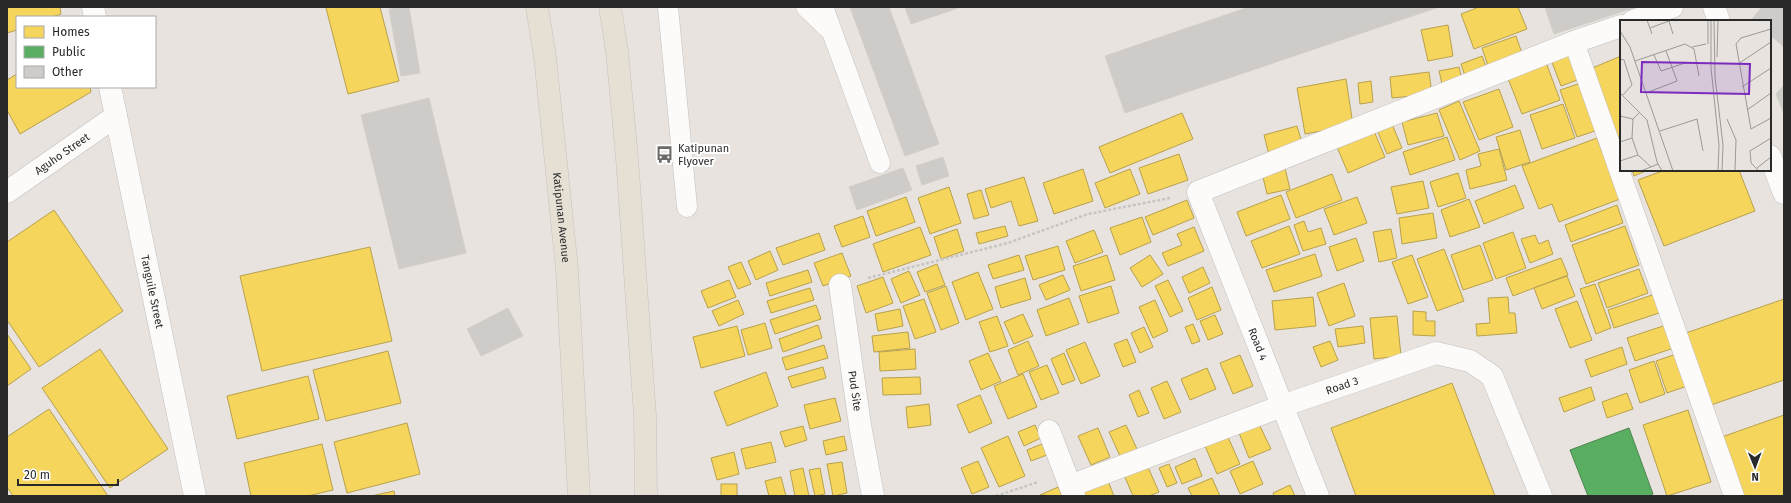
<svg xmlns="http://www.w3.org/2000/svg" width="1791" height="503" viewBox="0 0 1791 503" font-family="'Fira Sans',sans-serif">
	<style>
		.homes { fill: #f6d55c; stroke: #b8a14d }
		.public { fill: #5aae61; stroke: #4b8650 }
		.building { fill: #cecbc8; stroke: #d2cfca }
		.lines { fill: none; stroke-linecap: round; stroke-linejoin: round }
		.lane-casing { stroke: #c1bfbf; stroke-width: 21 }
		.street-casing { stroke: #c1bfbf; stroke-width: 23 }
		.secondary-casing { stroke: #c1bfbf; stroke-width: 23 }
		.primary-casing { stroke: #c4c2c0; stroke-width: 23 }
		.path { stroke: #c6c5c5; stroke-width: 2.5; stroke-dasharray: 3 2; stroke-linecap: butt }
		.lane { stroke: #fcfbfa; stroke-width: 20 }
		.street { stroke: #fcfbfa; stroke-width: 22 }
		.secondary { stroke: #fcfbfa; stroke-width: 22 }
		.primary { stroke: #e5e0d3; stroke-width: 22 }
		.labels { text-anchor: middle; stroke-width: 4; stroke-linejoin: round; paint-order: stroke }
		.poi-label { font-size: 11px; fill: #292929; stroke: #fff; text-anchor: start }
		.street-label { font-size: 11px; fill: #292929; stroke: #fff }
		.inset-road { fill: none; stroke: #9c9996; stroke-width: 1 }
		.view { fill: #7b2cbf; fill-opacity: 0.15; stroke: #7b2cbf; stroke-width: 2 }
		.inset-edge { fill: none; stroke: #292929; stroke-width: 2 }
	</style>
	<rect width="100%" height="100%" fill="#e8e3de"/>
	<g class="homes">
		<path d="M 7,7 L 60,7 L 61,14 L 52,17 L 17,17 L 17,30 L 7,33 Z"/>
		<path d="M 329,7 L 380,7 L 399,81 L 348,94 L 326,8 Z"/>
		<path d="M 1479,7 L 1518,7 L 1527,29 L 1474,49 L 1461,14 Z"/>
		<path d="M 1448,25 L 1453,56 L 1428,61 L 1421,30 Z"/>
		<path d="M 1516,36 L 1524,59 L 1490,72 L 1482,48 Z"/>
		<path d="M 1570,50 L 1580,79 L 1561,86 L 1550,57 Z"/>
		<path d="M 1482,56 L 1489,74 L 1467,82 L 1461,64 Z"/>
		<path d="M 1621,56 L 1621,144 L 1590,69 Z"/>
		<path d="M 1544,57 L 1560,100 L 1522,114 L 1505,71 Z"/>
		<path d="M 1459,67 L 1463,84 L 1443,88 L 1439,71 Z"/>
		<path d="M 1429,72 L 1432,94 L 1392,98 L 1390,77 Z"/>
		<path d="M 17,74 L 17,87 L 90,87 L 91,92 L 20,134 L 7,110 L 7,80 Z"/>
		<path d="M 1346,79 L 1353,125 L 1305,134 L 1297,88 Z"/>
		<path d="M 1371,81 L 1373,102 L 1360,104 L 1358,83 Z"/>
		<path d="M 1584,82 L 1601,129 L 1577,137 L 1560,90 Z"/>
		<path d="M 1499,89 L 1513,127 L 1479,140 L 1463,102 Z"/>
		<path d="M 1459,101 L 1480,151 L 1460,160 L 1439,110 Z"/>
		<path d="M 1563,104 L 1575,138 L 1542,149 L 1530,115 Z"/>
		<path d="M 1182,113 L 1193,139 L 1110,173 L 1099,147 Z"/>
		<path d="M 1437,113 L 1444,136 L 1408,145 L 1402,122 Z"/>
		<path d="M 1392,124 L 1402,148 L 1387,154 L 1377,130 Z"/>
		<path d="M 1297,126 L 1303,146 L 1269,155 L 1264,135 Z"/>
		<path d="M 1520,130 L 1530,162 L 1506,170 L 1496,137 Z"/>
		<path d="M 1374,131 L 1385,157 L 1348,173 L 1337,147 Z"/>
		<path d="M 1447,137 L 1455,160 L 1410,175 L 1403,152 Z"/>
		<path d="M 1597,138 L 1620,199 L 1559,222 L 1552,204 L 1539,209 L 1522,166 Z"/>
		<path d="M 1499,149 L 1507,180 L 1470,189 L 1466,170 L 1481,166 L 1478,154 Z"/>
		<path d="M 1179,154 L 1188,180 L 1148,194 L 1139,168 Z"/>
		<path d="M 1285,168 L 1290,189 L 1267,194 L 1262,173 Z"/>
		<path d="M 1083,169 L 1093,201 L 1054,214 L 1043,183 Z"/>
		<path d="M 1130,169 L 1140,194 L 1105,208 L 1095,183 Z"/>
		<path d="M 1632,170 L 1648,170 L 1634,176 Z"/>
		<path d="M 1665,170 L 1739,170 L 1755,211 L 1664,246 L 1638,180 Z"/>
		<path d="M 1458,173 L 1466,198 L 1438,207 L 1430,182 Z"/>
		<path d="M 1332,174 L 1342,200 L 1296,218 L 1286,192 Z"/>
		<path d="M 1024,177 L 1038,221 L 1019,226 L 1011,201 L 991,208 L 985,189 Z"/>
		<path d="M 1423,181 L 1429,208 L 1397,214 L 1391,187 Z"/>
		<path d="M 1515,185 L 1524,208 L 1484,224 L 1475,201 Z"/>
		<path d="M 949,187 L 961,223 L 930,234 L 918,198 Z"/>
		<path d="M 981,190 L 989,215 L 974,219 L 967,194 Z"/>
		<path d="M 1281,195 L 1290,219 L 1246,236 L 1237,212 Z"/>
		<path d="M 906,197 L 915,222 L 876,236 L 867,211 Z"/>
		<path d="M 1357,197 L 1367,223 L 1334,235 L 1324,209 Z"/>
		<path d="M 1469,199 L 1480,227 L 1450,237 L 1441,210 Z"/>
		<path d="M 1187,200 L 1194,218 L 1153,235 L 1145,217 Z"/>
		<path d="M 1617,205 L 1623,223 L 1571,242 L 1565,225 Z"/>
		<path d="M 54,210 L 123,311 L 39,367 L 7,320 L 7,242 Z"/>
		<path d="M 1433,213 L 1437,238 L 1402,244 L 1399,218 Z"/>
		<path d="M 863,216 L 870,237 L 842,247 L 834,226 Z"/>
		<path d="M 1142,217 L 1151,242 L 1120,255 L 1110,228 Z"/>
		<path d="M 1304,221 L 1308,232 L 1321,228 L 1326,244 L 1303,251 L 1294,225 Z"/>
		<path d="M 1005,226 L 1008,236 L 979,244 L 976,233 Z"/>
		<path d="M 1289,226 L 1300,254 L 1262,268 L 1251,241 Z"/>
		<path d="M 1625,226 L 1639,265 L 1586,284 L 1572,245 Z"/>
		<path d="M 920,227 L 931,255 L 883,272 L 873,244 Z"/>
		<path d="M 1194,227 L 1204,251 L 1168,266 L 1162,253 L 1182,245 L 1177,234 Z"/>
		<path d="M 957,229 L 964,251 L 941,259 L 934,237 Z"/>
		<path d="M 1391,229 L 1397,258 L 1379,262 L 1373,232 Z"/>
		<path d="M 1094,230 L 1103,252 L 1075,263 L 1066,241 Z"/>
		<path d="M 1513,232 L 1526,268 L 1496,279 L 1483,243 Z"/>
		<path d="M 819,233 L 825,250 L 783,265 L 776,248 Z"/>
		<path d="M 1535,235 L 1539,244 L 1548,240 L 1553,254 L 1530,263 L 1521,239 Z"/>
		<path d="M 1356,238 L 1364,261 L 1337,271 L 1329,247 Z"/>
		<path d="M 1480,245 L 1493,280 L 1463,290 L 1451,255 Z"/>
		<path d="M 1058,246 L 1065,270 L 1033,280 L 1025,256 Z"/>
		<path d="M 370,247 L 392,341 L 262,371 L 240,276 Z"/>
		<path d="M 1444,249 L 1464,301 L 1437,311 L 1417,259 Z"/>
		<path d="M 770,251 L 778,270 L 756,280 L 748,261 Z"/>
		<path d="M 842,253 L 851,276 L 823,286 L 814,263 Z"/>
		<path d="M 1315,254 L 1322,276 L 1274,292 L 1266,270 Z"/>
		<path d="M 1019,255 L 1024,270 L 993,279 L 988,265 Z"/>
		<path d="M 1107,255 L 1115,280 L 1081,291 L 1073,266 Z"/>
		<path d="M 1150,255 L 1163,274 L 1142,287 L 1130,268 Z"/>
		<path d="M 1412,255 L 1428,297 L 1408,304 L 1392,262 Z"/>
		<path d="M 1561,258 L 1568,275 L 1513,296 L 1506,278 Z"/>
		<path d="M 741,262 L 751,284 L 738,289 L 728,267 Z"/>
		<path d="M 937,264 L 945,285 L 925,292 L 917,272 Z"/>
		<path d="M 1203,267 L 1210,283 L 1189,293 L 1182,277 Z"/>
		<path d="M 1639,269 L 1648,293 L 1607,308 L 1598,283 Z"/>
		<path d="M 808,270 L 812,282 L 770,296 L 766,283 Z"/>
		<path d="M 909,271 L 920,295 L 901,303 L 891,279 Z"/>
		<path d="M 978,272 L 993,309 L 966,320 L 952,282 Z"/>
		<path d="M 1063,275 L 1070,290 L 1046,300 L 1039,285 Z"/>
		<path d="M 1567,276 L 1575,296 L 1542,309 L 1534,288 Z"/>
		<path d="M 883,277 L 893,303 L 866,313 L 857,286 Z"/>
		<path d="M 1025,278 L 1031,299 L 1001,308 L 995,287 Z"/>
		<path d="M 729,280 L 736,297 L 708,308 L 701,291 Z"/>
		<path d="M 1168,280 L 1183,311 L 1170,317 L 1155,286 Z"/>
		<path d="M 1344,283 L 1355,316 L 1329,326 L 1317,293 Z"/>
		<path d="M 1595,284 L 1611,328 L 1596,334 L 1580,289 Z"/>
		<path d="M 946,286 L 959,323 L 941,330 L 927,293 Z"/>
		<path d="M 1111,286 L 1119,313 L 1088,323 L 1079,296 Z"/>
		<path d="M 1212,287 L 1221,310 L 1197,320 L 1188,298 Z"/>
		<path d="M 810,288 L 814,300 L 771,313 L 767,301 Z"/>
		<path d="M 1655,294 L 1662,312 L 1614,328 L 1608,310 Z"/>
		<path d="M 1313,297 L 1316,326 L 1275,330 L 1272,301 Z"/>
		<path d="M 1508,297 L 1509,313 L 1515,313 L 1517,333 L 1477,336 L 1476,324 L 1490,323 L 1488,298 Z"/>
		<path d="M 1069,298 L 1079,324 L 1046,336 L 1037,310 Z"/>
		<path d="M 924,299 L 936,332 L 915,339 L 903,306 Z"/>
		<path d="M 1784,299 L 1784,380 L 1711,405 L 1686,333 Z"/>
		<path d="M 738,300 L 744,314 L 719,326 L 712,311 Z"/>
		<path d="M 1155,300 L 1168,331 L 1153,338 L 1139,307 Z"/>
		<path d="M 1577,301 L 1592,340 L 1570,348 L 1555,309 Z"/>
		<path d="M 816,305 L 821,319 L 775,334 L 770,320 Z"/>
		<path d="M 900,309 L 903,326 L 878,331 L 875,314 Z"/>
		<path d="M 1413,311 L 1426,312 L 1426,321 L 1435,321 L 1435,336 L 1413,335 Z"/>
		<path d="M 1023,314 L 1033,336 L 1014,344 L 1004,322 Z"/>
		<path d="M 1215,315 L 1223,334 L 1208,340 L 1200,321 Z"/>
		<path d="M 997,316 L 1008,346 L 990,352 L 979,322 Z"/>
		<path d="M 1397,316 L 1401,356 L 1374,359 L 1370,318 Z"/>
		<path d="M 765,323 L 772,348 L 748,355 L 741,330 Z"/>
		<path d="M 1193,324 L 1200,341 L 1192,344 L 1185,327 Z"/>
		<path d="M 1669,324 L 1677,347 L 1635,361 L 1627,338 Z"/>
		<path d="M 818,325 L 822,338 L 783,352 L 779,339 Z"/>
		<path d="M 737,326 L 745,356 L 701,368 L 693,337 Z"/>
		<path d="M 1363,326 L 1365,343 L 1338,347 L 1335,329 Z"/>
		<path d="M 1144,327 L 1153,347 L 1140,353 L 1131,333 Z"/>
		<path d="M 908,332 L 910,348 L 874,352 L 872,336 Z"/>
		<path d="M 7,334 L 31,369 L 7,386 Z"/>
		<path d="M 1127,339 L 1136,362 L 1123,367 L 1114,344 Z"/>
		<path d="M 1028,341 L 1039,366 L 1018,375 L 1008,350 Z"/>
		<path d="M 1330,341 L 1338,360 L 1321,367 L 1313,347 Z"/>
		<path d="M 1085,342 L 1100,376 L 1081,384 L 1066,350 Z"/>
		<path d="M 824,345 L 828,358 L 786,370 L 782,358 Z"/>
		<path d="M 1622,347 L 1627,364 L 1591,377 L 1585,360 Z"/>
		<path d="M 100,349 L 168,449 L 110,488 L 42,388 Z"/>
		<path d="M 915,349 L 916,369 L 880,371 L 879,352 Z"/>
		<path d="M 388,351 L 401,403 L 326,421 L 313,370 Z"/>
		<path d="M 988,353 L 1001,381 L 981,390 L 969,361 Z"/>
		<path d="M 1064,353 L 1075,380 L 1062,385 L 1051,359 Z"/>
		<path d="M 1679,353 L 1690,385 L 1667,393 L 1656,361 Z"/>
		<path d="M 1240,355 L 1253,386 L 1233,394 L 1220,363 Z"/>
		<path d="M 1654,361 L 1665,394 L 1640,403 L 1629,370 Z"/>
		<path d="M 1047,365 L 1059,393 L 1041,400 L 1029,372 Z"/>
		<path d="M 823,367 L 826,378 L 792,388 L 788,377 Z"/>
		<path d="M 1207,368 L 1216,389 L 1190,400 L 1181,379 Z"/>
		<path d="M 766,372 L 778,406 L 727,426 L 714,392 Z"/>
		<path d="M 1023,374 L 1037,407 L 1008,419 L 994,386 Z"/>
		<path d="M 308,376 L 319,419 L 237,439 L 227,396 Z"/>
		<path d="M 920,377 L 921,394 L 883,395 L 882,378 Z"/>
		<path d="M 1167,381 L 1181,412 L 1164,419 L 1151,388 Z"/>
		<path d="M 1452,383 L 1495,496 L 1356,496 L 1331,428 Z"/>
		<path d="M 1591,387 L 1595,400 L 1564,412 L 1559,398 Z"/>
		<path d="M 1139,390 L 1149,413 L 1138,417 L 1129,395 Z"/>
		<path d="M 1627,393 L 1633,409 L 1607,418 L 1602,402 Z"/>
		<path d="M 980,395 L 992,423 L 969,433 L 957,405 Z"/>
		<path d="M 835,398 L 841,421 L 810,429 L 804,405 Z"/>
		<path d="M 929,404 L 931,425 L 908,428 L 906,407 Z"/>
		<path d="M 49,409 L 108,496 L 13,496 L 7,487 L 7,437 Z"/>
		<path d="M 1688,410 L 1711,482 L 1667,496 L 1643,425 Z"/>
		<path d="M 1784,415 L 1784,496 L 1740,496 L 1719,438 Z"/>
		<path d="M 407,423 L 420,474 L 347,493 L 334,442 Z"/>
		<path d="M 1259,424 L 1271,449 L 1249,458 L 1239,433 Z"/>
		<path d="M 1035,425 L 1041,438 L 1024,446 L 1018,432 Z"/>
		<path d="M 1126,425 L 1137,449 L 1120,456 L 1109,432 Z"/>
		<path d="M 803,426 L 807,440 L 785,447 L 780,432 Z"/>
		<path d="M 1098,428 L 1110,457 L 1091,465 L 1078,436 Z"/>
		<path d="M 844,436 L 847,450 L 826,455 L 823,441 Z"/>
		<path d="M 1008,436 L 1025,476 L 999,487 L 981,448 Z"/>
		<path d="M 1228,437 L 1240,464 L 1217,474 L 1205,446 Z"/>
		<path d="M 771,442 L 776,462 L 746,469 L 741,449 Z"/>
		<path d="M 322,444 L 333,490 L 308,496 L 251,496 L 244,463 Z"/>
		<path d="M 1042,444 L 1047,455 L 1031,461 L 1027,450 Z"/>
		<path d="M 734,452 L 739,474 L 717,480 L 711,458 Z"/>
		<path d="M 1195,458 L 1202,476 L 1182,484 L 1175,467 Z"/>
		<path d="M 978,461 L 989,487 L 972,494 L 961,468 Z"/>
		<path d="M 1253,461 L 1263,484 L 1240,494 L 1230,471 Z"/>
		<path d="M 842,462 L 847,493 L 833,496 L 827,464 Z"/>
		<path d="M 1169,464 L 1177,483 L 1167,487 L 1159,468 Z"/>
		<path d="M 1147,465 L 1159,492 L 1149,496 L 1133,496 L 1124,475 Z"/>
		<path d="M 803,468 L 809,496 L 795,496 L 790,471 Z"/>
		<path d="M 820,468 L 825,494 L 815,496 L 809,470 Z"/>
		<path d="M 781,477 L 786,496 L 769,496 L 765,481 Z"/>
		<path d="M 1212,478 L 1220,496 L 1192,496 L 1188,488 Z"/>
		<path d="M 1108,481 L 1114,496 L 1085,496 L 1083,492 Z"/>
		<rect x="721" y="484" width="16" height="12"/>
		<path d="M 1290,485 L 1295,496 L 1274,496 L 1273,493 Z"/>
		<path d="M 1058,487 L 1062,496 L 1040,495 Z"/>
		<path d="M 394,491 L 395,496 L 371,496 Z"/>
	</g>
	<path class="public" d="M 1629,428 L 1653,494 L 1649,496 L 1588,496 L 1570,450 Z"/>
	<g class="building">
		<path d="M 402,7 L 409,7 L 420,73 L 401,76 L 389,9 Z"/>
		<path d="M 850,7 L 889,7 L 939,144 L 905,156 Z"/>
		<path d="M 905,7 L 961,7 L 911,24 Z"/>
		<path d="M 1249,7 L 1439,7 L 1125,113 L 1105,56 Z"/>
		<path d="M 1545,7 L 1636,7 L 1554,34 Z"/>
		<path d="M 1762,7 L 1784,7 L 1784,47 L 1770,35 L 1770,21 L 1754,21 L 1752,19 Z"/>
		<path d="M 1784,85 L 1784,114 L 1776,94 Z"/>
		<path d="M 429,98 L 466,253 L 399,269 L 361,115 Z"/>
		<path d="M 943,157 L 949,176 L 922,185 L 916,166 Z"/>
		<path d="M 903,168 L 912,190 L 857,210 L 849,187 Z"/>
		<path d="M 508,308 L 523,336 L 481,356 L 467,329 Z"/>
	</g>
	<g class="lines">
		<defs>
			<g id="lane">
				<path d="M 668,7 L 687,207"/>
				<path d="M 806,7 L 829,29"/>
				<path d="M 823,7 L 880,163"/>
				<path d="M 1574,42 L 1734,496"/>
			</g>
			<g id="street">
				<path d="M 93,7 L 95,17"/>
				<path d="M 1633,21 L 1672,7"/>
				<path id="s1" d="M 110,87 L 195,496"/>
				<path id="s2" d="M 7,192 L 116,116"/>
				<path id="s3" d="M 840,285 L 860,425 L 873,496"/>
				<path d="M 1049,431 L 1074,496"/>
				<path id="s4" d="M 1070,486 L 1282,406 L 1436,353 L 1470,361 L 1492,376 L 1541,496"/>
				<path d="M 1318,496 L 1198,192 L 1574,42 L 1621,26"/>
			</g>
			<g id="secondary">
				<path d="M 1714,7 L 1719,21"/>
				<path d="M 1770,156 L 1784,193"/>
			</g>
			<g id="primary">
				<path id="s5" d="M 537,7 L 545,57 L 567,269 L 579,496"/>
				<path d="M 610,7 L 617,51 L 627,158 L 645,416 L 646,496"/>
			</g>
		</defs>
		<use href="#lane" class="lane-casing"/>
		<use href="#street" class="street-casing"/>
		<use href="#secondary" class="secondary-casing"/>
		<use href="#primary" class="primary-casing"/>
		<g class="path">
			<path d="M 868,278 L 1008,243 L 1088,214 L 1170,198"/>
			<path d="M 996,496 L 1038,482"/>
		</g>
		<use href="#lane" class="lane"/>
		<use href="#street" class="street"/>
		<use href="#secondary" class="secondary"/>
		<use href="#primary" class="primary"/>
	</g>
	<defs>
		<symbol id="bus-bare" viewBox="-9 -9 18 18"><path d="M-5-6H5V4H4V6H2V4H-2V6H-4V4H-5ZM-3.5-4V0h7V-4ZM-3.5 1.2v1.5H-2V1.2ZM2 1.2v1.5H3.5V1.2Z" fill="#6c6a68" stroke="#fff" stroke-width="2.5" paint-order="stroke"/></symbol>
	</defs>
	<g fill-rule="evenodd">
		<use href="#bus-bare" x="652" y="142" width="25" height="25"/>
	</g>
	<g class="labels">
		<g class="poi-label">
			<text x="678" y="152">Katipunan<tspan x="678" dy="13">Flyover</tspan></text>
		</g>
		<g class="street-label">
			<text dy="4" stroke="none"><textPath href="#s2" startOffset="67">Aguho Street</textPath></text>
			<text dy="4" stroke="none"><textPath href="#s5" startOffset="212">Katipunan Avenue</textPath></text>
			<text dy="4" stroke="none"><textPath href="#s1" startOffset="209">Tanguile Street</textPath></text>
			<text transform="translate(1258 344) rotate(68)" y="4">Road 4</text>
			<text dy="4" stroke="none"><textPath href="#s4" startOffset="290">Road 3</textPath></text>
			<text dy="4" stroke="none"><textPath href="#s3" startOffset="107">Pud Site</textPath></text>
		</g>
	</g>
	<g transform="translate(1620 20)">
		<rect width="151" height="151" fill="#e8e3de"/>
		<path class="inset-road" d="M 27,0 L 32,14M 88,0 L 88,24M 91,0 L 91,48 L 99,125 L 98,151M 94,0 L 95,57 L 103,125 L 102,151M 30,8 L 49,1 L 53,14M 151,9 L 121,18 L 116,24 L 131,109 L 151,98M 0,11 L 10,27 L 53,151M 72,27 L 86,24M 34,35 L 41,51 L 65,43M 97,37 L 98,0M 0,39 L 4,40 L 12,65 L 2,76M 15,41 L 65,24 L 74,29 L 79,56M 118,44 L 151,22M 122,67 L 151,48M 0,73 L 27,100 L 37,142 L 42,151M 26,73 L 57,61 L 46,31M 127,90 L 151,73M 20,92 L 13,99 L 12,118 L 18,135 L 31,147M 0,96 L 13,99M 107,99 L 116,120 L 115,150M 40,111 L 77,99 L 83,131M 0,122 L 12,118M 0,141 L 18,135M 137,148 L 151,137M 21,151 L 38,144M 139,151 L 131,143 L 130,131 L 151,118"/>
		<path class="view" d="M 22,42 L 130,44 L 129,74 L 21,72 Z"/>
		<rect width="151" height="151" class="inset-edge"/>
	</g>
	<rect width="1791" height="503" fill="none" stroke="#292929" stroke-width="16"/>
	<rect x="16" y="16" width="140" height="72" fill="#ffffff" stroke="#a9a9a9"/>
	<rect x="24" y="26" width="20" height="12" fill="#f6d55c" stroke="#a9a9a9"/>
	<text x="52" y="36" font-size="12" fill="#292929">Homes</text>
	<rect x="24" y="46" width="20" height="12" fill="#5aae61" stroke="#a9a9a9"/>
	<text x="52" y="56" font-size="12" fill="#292929">Public</text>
	<rect x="24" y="66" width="20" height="12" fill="#cecbc8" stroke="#a9a9a9"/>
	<text x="52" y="76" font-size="12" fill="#292929">Other</text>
	<g transform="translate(1755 467) rotate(179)" stroke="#ffffff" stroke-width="3" paint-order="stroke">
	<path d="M0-3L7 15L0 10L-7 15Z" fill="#292929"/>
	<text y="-6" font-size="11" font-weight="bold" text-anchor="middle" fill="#292929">N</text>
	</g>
	<path d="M18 479v6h100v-6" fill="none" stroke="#292929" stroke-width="2"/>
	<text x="24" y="479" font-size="12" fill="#292929" stroke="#ffffff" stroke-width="3" paint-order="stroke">20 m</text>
</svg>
